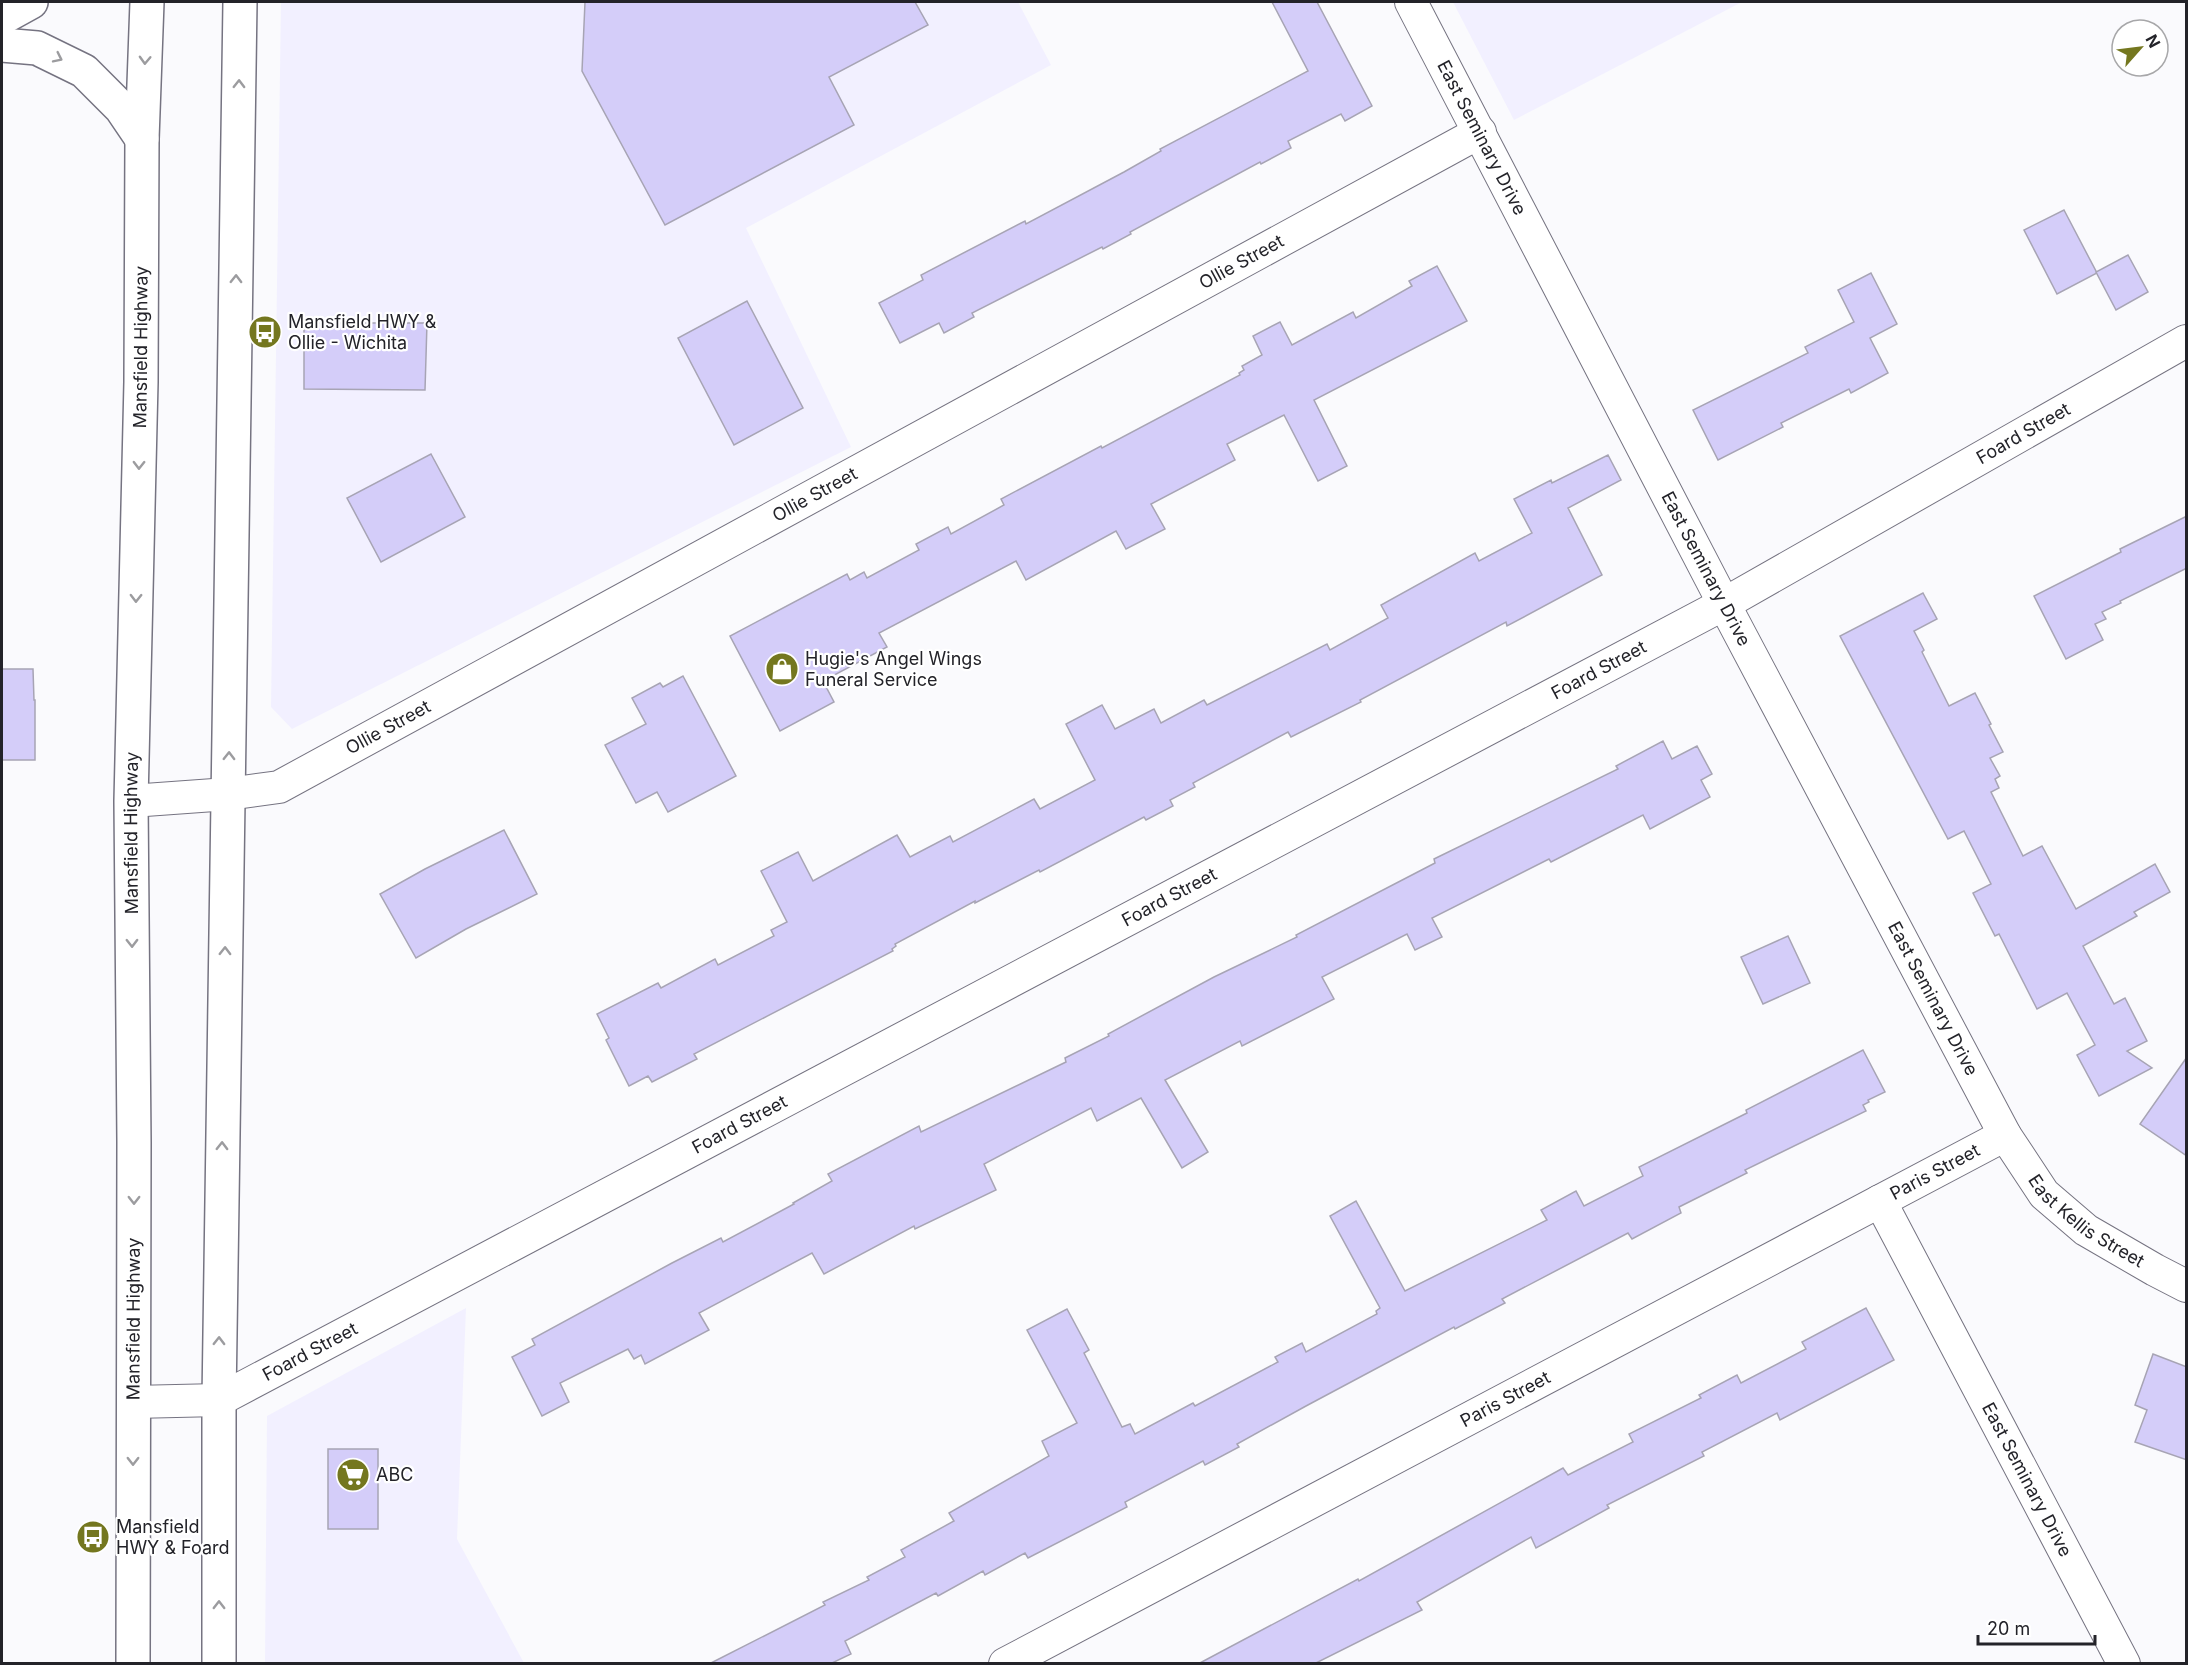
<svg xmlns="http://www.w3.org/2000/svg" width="2188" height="1665" viewBox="0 0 2188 1665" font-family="Inter,sans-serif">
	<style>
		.built { fill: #f2f0ff }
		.building { fill: #d4cdf9; stroke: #a7a4b4; stroke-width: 1.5 }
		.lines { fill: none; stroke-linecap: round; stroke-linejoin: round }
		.minor-casing { stroke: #757381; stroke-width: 34 }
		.secondary-casing { stroke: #757381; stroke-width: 36 }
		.primary-casing { stroke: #757381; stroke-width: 36 }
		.minor { stroke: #fff; stroke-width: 32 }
		.secondary { stroke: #fff; stroke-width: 33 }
		.primary { stroke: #fff; stroke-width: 33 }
		.oneway { stroke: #9c9c9f }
		.labels { text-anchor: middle; stroke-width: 4.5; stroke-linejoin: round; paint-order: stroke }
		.street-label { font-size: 18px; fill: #232329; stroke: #fff }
		.poi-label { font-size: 18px; fill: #232329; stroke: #fff; text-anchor: start }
	</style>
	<rect width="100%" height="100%" fill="#fafafd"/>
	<g class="built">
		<path d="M 281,2 L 1018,2 L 1051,65 L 746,228 L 851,447 L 292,729 L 271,707 Z"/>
		<path d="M 1453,2 L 1742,2 L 1514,120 Z"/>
		<path d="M 466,1308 L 457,1539 L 524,1663 L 265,1664 L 267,1416 Z"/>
	</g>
	<g class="building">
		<path d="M 585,2 L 915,2 L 928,25 L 829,77 L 854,125 L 665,225 L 582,71 Z"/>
		<path d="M 1272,2 L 1317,2 L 1372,106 L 1345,121 L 1341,114 L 1288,141 L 1291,148 L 1261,164 L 1260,162 L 1130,232 L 1131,234 L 1103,249 L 1102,247 L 972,313 L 974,317 L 944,333 L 939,323 L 900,343 L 879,303 L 923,280 L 921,275 L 1025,221 L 1026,224 L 1124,172 L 1161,151 L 1160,149 L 1308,71 Z"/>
		<path d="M 2064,210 L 2097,273 L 2057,294 L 2024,230 Z"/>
		<path d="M 2128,255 L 2148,292 L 2116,310 L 2096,272 Z"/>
		<path d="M 1437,266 L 1467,321 L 1314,400 L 1347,466 L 1318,481 L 1284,415 L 1227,444 L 1235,460 L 1151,504 L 1165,529 L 1126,549 L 1116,531 L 1026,580 L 1016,561 L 879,633 L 887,647 L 823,681 L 834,702 L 780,731 L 730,636 L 847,574 L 850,580 L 864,572 L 867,578 L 919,550 L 916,544 L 948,527 L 951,534 L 1004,505 L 1001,499 L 1101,446 L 1102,448 L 1240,375 L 1239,373 L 1244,370 L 1242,366 L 1262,355 L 1253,336 L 1280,322 L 1292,345 L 1353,312 L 1356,318 L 1412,286 L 1409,281 Z"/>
		<path d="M 1871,273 L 1897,324 L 1870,338 L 1888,373 L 1851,393 L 1849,389 L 1781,423 L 1783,427 L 1718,460 L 1693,410 L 1808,353 L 1805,347 L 1854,322 L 1838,290 Z"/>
		<path d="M 747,301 L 803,408 L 734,445 L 678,338 Z"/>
		<path d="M 304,323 L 427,323 L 425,390 L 304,389 Z"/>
		<path d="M 431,454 L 465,517 L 381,562 L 347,498 Z"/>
		<path d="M 1608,455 L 1621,480 L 1568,508 L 1602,575 L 1507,626 L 1506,622 L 1360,700 L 1361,702 L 1291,737 L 1288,732 L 1193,783 L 1195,787 L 1170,800 L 1173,806 L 1146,820 L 1144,817 L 1040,872 L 1039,870 L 975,903 L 975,901 L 895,944 L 896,946 L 892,949 L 893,951 L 694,1054 L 697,1059 L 652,1082 L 648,1076 L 629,1086 L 606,1040 L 609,1038 L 597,1014 L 658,983 L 661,988 L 715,959 L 718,965 L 774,936 L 771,930 L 787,922 L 761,871 L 798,852 L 813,881 L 897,835 L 910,857 L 950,836 L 953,842 L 1034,799 L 1040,809 L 1095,780 L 1066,724 L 1102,705 L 1115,729 L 1154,709 L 1161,723 L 1204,700 L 1207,705 L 1327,644 L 1330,650 L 1388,618 L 1381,605 L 1475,553 L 1479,561 L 1532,533 L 1514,499 L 1551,480 L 1552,483 Z"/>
		<path d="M 2187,516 L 2187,568 L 2120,601 L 2121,603 L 2102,612 L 2106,619 L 2095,624 L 2103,640 L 2066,659 L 2034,596 L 2121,552 L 2120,549 Z"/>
		<path d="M 1923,593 L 1937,619 L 1914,631 L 1924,650 L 1922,652 L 1949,706 L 1975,693 L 1991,724 L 1989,725 L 2003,752 L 1990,758 L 2000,776 L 1995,779 L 1999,788 L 1991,792 L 2023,856 L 2042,846 L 2076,909 L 2155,864 L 2170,892 L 2134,912 L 2137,916 L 2083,946 L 2114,1004 L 2125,998 L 2147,1041 L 2127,1051 L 2152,1068 L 2099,1096 L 2077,1055 L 2095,1045 L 2067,993 L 2037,1009 L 1999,934 L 1995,936 L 1973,893 L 1991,884 L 1964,831 L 1948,839 L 1840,636 Z"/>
		<path d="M 2,669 L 33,669 L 34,700 L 35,700 L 35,760 L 2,760 Z"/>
		<path d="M 683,676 L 736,776 L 668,812 L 657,792 L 636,803 L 605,745 L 646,724 L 632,698 L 660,683 L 663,687 Z"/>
		<path d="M 1663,741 L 1672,759 L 1697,746 L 1712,774 L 1701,780 L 1710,797 L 1650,829 L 1643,815 L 1551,862 L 1549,859 L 1432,918 L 1442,937 L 1415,950 L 1407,934 L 1322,977 L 1334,999 L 1242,1046 L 1240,1041 L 1165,1080 L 1208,1152 L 1182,1168 L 1141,1098 L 1097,1121 L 1091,1108 L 984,1164 L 996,1190 L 915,1229 L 914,1226 L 824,1274 L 812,1253 L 699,1313 L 709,1330 L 645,1364 L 641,1355 L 634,1359 L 628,1349 L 560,1383 L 569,1402 L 542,1416 L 512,1357 L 535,1345 L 532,1339 L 672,1263 L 721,1238 L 723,1242 L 794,1204 L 793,1203 L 832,1181 L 828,1174 L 919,1126 L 921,1132 L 1066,1062 L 1065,1058 L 1109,1036 L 1108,1034 L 1214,977 L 1297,937 L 1296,935 L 1435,863 L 1434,859 L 1618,769 L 1616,766 Z"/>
		<path d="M 504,830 L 537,894 L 466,929 L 416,958 L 380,894 L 425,869 Z"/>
		<path d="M 1788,936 L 1810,983 L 1763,1004 L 1741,957 Z"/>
		<path d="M 1863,1050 L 1885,1092 L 1868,1100 L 1869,1102 L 1863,1105 L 1866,1111 L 1745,1170 L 1747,1173 L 1679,1207 L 1681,1213 L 1632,1239 L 1628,1233 L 1502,1299 L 1505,1303 L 1455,1329 L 1454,1327 L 1306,1406 L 1237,1444 L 1239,1447 L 1205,1465 L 1203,1461 L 1125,1502 L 1127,1507 L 1028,1558 L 1025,1553 L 985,1575 L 983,1571 L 938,1596 L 936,1593 L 845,1641 L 851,1654 L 830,1664 L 709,1664 L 825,1605 L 823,1602 L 869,1580 L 867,1577 L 905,1557 L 901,1550 L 954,1521 L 949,1513 L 1049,1456 L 1042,1441 L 1077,1423 L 1027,1330 L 1067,1309 L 1089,1350 L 1084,1353 L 1122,1427 L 1130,1424 L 1135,1434 L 1193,1403 L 1195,1406 L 1278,1362 L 1275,1357 L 1302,1343 L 1306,1352 L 1377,1314 L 1376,1311 L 1380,1308 L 1330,1216 L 1356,1201 L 1405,1291 L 1547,1220 L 1541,1210 L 1576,1191 L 1584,1206 L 1643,1176 L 1639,1167 L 1747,1113 L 1746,1110 Z"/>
		<path d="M 2187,1057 L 2187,1156 L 2140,1124 Z"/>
		<path d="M 1866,1308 L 1894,1360 L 1780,1420 L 1777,1413 L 1702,1452 L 1704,1456 L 1607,1505 L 1609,1508 L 1536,1548 L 1531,1537 L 1417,1602 L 1422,1610 L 1314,1664 L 1198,1664 L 1358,1579 L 1359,1581 L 1563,1468 L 1568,1475 L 1633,1442 L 1629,1434 L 1701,1398 L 1699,1395 L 1737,1375 L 1741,1383 L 1806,1349 L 1802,1342 Z"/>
		<path d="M 2153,1354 L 2187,1367 L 2187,1460 L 2135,1442 L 2147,1410 L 2135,1405 Z"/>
		<rect x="328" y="1449" width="50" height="80"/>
	</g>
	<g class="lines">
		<defs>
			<g id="minor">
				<path id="s1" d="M 1411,2 L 1724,604 L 2005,1135 L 2044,1194 L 2086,1230 L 2155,1270 L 2186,1286"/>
				<path id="s2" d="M 131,801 L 228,794 L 279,787 L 1480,132"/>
				<path id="s3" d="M 1880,1201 L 2124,1664"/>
				<path id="s4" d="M 133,1402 L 219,1400 L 1724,604 L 2186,341"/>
				<path id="s5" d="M 1005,1664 L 2005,1135"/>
			</g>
			<path id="secondary" d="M 2,18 L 31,2"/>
			<g id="primary">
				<path d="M 2,45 L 37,48 L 84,71 L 121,108 L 142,139"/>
				<path id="s6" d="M 133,1664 L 134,1142 L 131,801 L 141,382 L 142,139 L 147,2"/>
				<path d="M 219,1664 L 219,1400 L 240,2"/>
			</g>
		</defs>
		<use href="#minor" class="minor-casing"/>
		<use href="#secondary" class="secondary-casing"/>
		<use href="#primary" class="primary-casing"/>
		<use href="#minor" class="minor"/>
		<use href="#secondary" class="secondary"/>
		<use href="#primary" class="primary"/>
	</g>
	<defs><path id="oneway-chevron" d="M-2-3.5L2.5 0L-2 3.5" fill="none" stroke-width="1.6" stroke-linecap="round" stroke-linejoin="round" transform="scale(1.5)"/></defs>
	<g class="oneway">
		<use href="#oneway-chevron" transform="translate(58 58) rotate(26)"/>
		<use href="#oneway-chevron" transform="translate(145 60) rotate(92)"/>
		<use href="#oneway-chevron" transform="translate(239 84) rotate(-89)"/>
		<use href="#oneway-chevron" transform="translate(236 279) rotate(-89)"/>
		<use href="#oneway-chevron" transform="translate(139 465) rotate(91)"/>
		<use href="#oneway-chevron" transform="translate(136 598) rotate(91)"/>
		<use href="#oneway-chevron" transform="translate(229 756) rotate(-89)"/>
		<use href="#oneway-chevron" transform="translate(132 943) rotate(89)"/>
		<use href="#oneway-chevron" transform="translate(225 951) rotate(-89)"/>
		<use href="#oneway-chevron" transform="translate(222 1146) rotate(-89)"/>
		<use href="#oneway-chevron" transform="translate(134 1200) rotate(90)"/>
		<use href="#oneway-chevron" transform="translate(219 1341) rotate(-89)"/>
		<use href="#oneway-chevron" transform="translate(133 1461) rotate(90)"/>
		<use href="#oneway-chevron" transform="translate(219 1605) rotate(-90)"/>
	</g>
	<defs>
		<symbol id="bus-disc" viewBox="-11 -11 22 22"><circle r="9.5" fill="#74771f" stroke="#fff"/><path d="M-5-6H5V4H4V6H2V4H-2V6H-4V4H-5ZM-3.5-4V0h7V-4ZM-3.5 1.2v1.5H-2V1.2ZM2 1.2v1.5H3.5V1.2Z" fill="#fff"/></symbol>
		<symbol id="shop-disc" viewBox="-11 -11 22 22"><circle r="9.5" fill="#74771f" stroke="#fff"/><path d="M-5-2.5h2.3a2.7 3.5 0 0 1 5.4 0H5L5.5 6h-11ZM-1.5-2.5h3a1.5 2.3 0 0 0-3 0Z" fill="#fff"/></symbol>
		<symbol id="supermarket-disc" viewBox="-11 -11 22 22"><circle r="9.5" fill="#74771f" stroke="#fff"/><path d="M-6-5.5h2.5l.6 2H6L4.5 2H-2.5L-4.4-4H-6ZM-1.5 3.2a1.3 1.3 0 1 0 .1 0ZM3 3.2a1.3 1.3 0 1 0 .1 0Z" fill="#fff"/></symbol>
	</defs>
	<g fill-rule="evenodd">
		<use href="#bus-disc" x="246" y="313" width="38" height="38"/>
		<use href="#shop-disc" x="763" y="650" width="38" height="38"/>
		<use href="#supermarket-disc" x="334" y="1456" width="38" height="38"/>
		<use href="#bus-disc" x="74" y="1518" width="38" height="38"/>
	</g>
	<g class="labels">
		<g class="street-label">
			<text dy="6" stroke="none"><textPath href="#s1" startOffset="153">East Seminary Drive</textPath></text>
			<text dy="6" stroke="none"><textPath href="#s2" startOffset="1245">Ollie Street</textPath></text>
			<text dy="6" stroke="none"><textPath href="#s6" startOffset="1317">Mansfield Highway</textPath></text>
			<text dy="6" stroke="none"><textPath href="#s4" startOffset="2133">Foard Street</textPath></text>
			<text dy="6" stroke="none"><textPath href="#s2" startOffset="759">Ollie Street</textPath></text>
			<text dy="6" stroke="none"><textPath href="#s1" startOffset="639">East Seminary Drive</textPath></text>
			<text dy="6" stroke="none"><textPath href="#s4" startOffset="1647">Foard Street</textPath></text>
			<text dy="6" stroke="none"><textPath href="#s2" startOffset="273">Ollie Street</textPath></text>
			<text dy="6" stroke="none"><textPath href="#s6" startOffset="831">Mansfield Highway</textPath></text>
			<text dy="6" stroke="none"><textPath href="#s4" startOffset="1161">Foard Street</textPath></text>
			<text dy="6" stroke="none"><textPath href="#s1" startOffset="1125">East Seminary Drive</textPath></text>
			<text dy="6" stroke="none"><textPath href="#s4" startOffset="675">Foard Street</textPath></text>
			<text dy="6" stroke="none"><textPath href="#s5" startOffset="1052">Paris Street</textPath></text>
			<text dy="6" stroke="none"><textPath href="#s1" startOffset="1400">East Kellis Street</textPath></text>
			<text dy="6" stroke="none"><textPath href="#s6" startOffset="345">Mansfield Highway</textPath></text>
			<text dy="6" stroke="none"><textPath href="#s4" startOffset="189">Foard Street</textPath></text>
			<text dy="6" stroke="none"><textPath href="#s5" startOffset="566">Paris Street</textPath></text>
			<text dy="6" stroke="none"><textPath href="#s3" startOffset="315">East Seminary Drive</textPath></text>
		</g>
		<g class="poi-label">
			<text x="288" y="328">Mansfield HWY &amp;<tspan x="288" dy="21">Ollie - Wichita</tspan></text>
			<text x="805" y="665">Hugie's Angel Wings<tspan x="805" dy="21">Funeral Service</tspan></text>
			<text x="376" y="1481">ABC</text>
			<text x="116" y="1533">Mansfield<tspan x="116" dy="21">HWY &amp; Foard</tspan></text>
		</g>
	</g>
	<rect width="2188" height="1665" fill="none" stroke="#232329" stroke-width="6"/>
	<g transform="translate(2140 48) rotate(62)"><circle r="28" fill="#ffffff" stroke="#a7a7a9" stroke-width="1.5"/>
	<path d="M0-4.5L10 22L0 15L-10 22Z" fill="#74771f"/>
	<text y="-9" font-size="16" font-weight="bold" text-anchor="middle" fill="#232329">N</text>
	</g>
	<path d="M1978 1635v9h117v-9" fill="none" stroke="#232329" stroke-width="3"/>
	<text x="1987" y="1635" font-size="18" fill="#232329" stroke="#ffffff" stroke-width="4.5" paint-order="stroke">20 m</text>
</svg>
